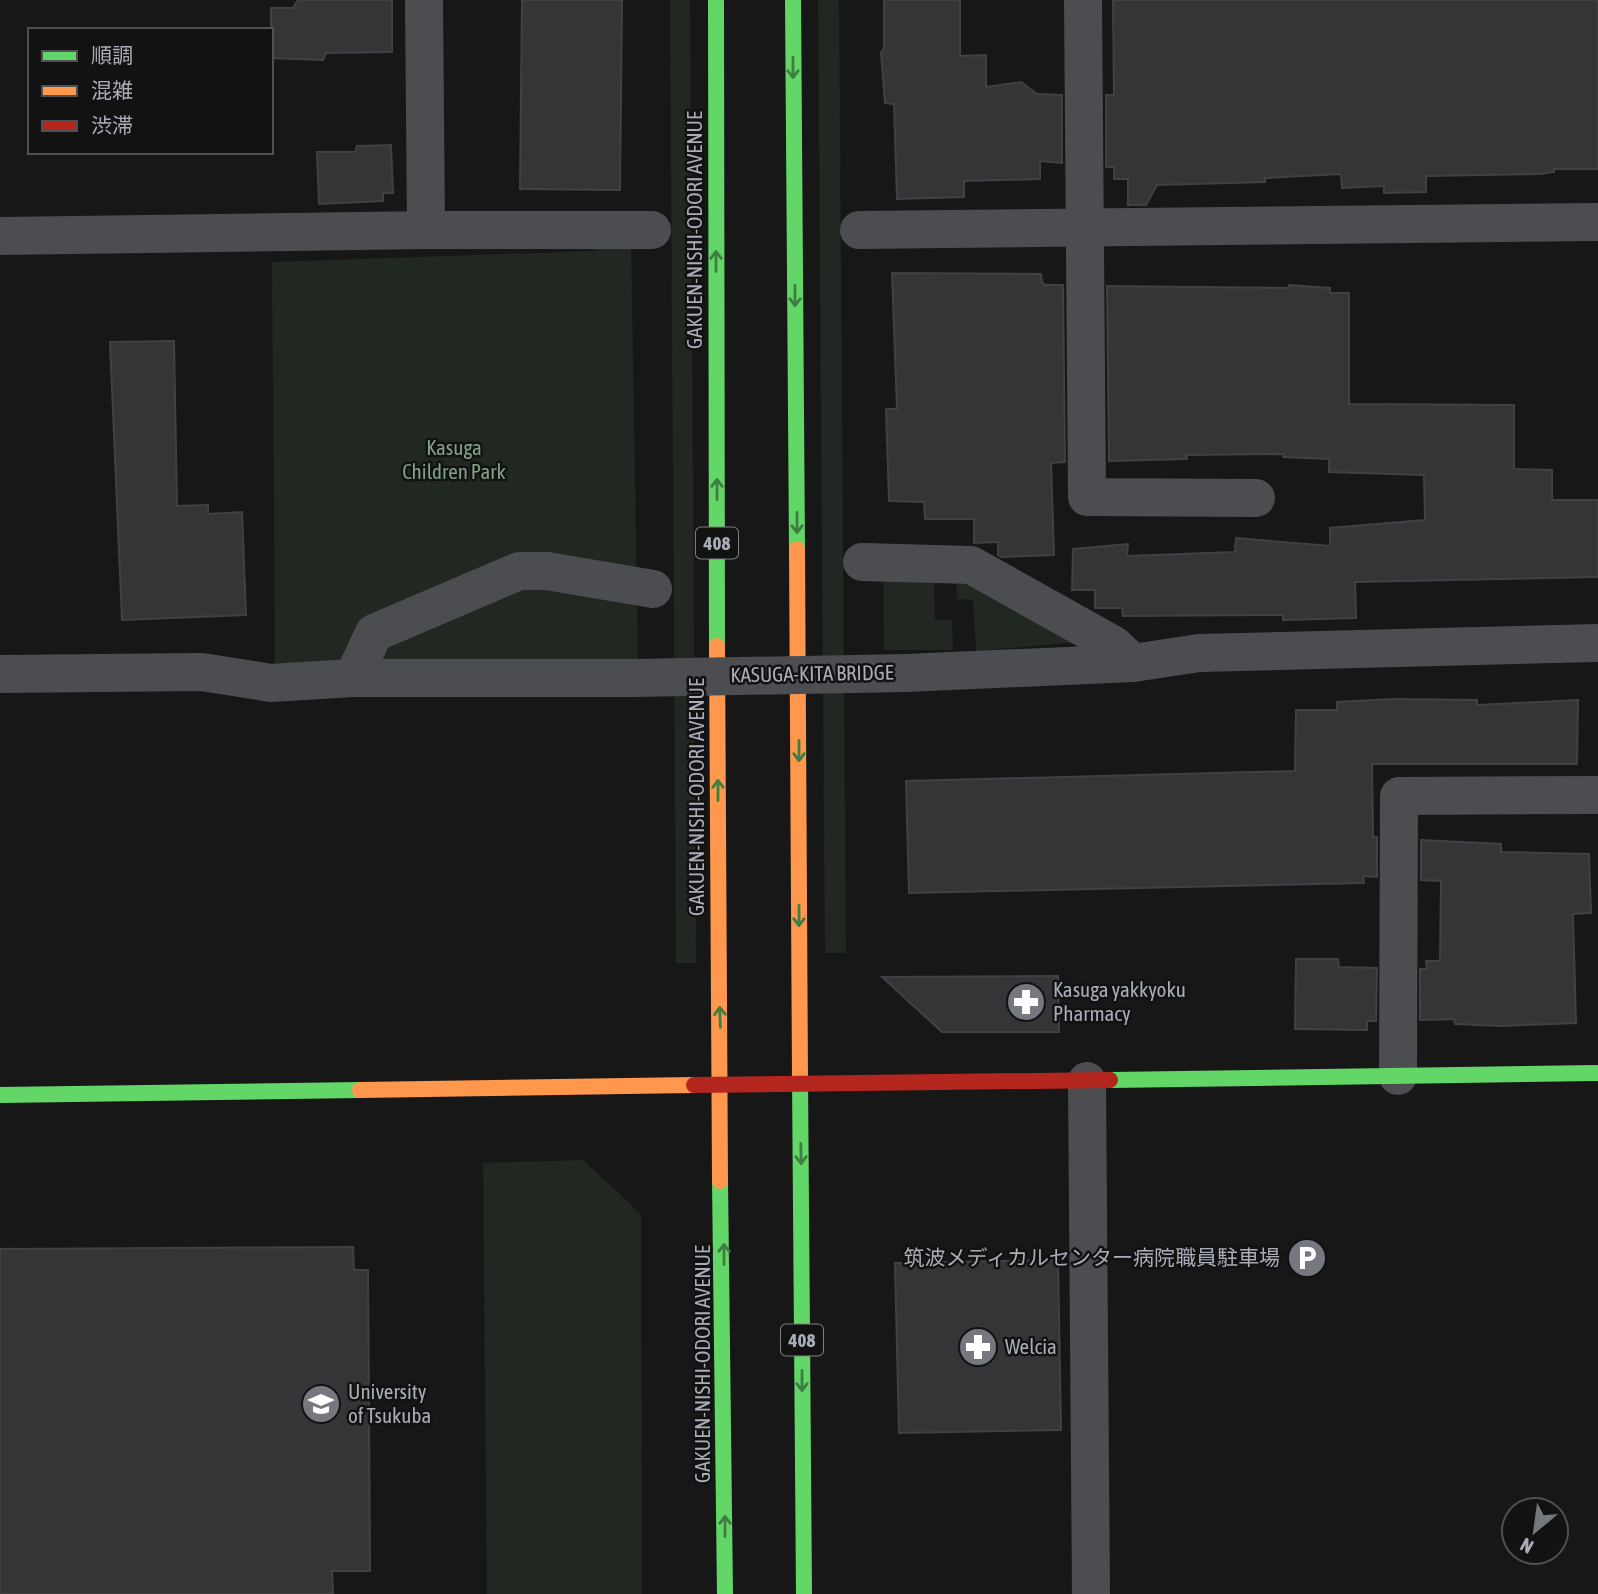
<svg xmlns="http://www.w3.org/2000/svg" width="1598" height="1594" viewBox="0 0 1598 1594" font-family="'Asap Condensed','Noto Sans JP',sans-serif">
	<style>
		.green { fill: #212822 }
		.building { fill: #353537; stroke: #404144; stroke-width: 2 }
		.lines { fill: none; stroke-linecap: round; stroke-linejoin: round }
		.street { stroke: #4c4d50; stroke-width: 38 }
		.fast { stroke: #63d668; stroke-width: 16 }
		.slow { stroke: #ff974d; stroke-width: 16 }
		.jam { stroke: #b3261e; stroke-width: 16 }
		.street-bridge { stroke: #4c4d50; stroke-width: 38 }
		.oneway { stroke: #3f7e42 }
		.labels { text-anchor: middle; stroke-width: 5; stroke-linejoin: round; paint-order: stroke }
		.shield { fill: #121213; stroke: #7c7e86; stroke-width: 2 }
		.shield-label { font-size: 19px; font-weight: bold; fill: #a9adb8 }
		.street-label { font-size: 21px; fill: #a9adb8; stroke: #121213 }
		.park-label { font-size: 21px; fill: #81a286; stroke: #121213 }
		.poi-label { font-size: 21px; fill: #a9adb8; stroke: #121213; text-anchor: start }
	</style>
	<rect width="100%" height="100%" fill="#171718"/>
	<g class="green">
		<path d="M 670,0 L 690,0 L 696,963 L 676,963 Z"/>
		<path d="M 818,0 L 839,0 L 846,953 L 825,953 Z"/>
		<path d="M 594,238 L 631,238 L 638,659 L 275,667 L 272,262 L 594,251 Z"/>
		<path d="M 883,570 L 934,571 L 935,620 L 952,620 L 953,650 L 884,650 Z"/>
		<path d="M 956,574 L 1090,641 L 976,651 L 973,600 L 957,599 Z"/>
		<path d="M 583,1160 L 641,1214 L 642,1594 L 487,1594 L 483,1163 Z"/>
	</g>
	<g class="building">
		<path d="M 298,0 L 392,0 L 392,52 L 326,53 L 323,60 L 271,58 L 271,8 L 293,8 Z"/>
		<path d="M 522,0 L 622,0 L 620,190 L 520,189 Z"/>
		<path d="M 884,0 L 960,0 L 960,56 L 986,55 L 986,87 L 1021,82 L 1037,94 L 1062,95 L 1062,163 L 1040,161 L 1040,179 L 964,181 L 964,197 L 897,199 L 894,104 L 885,103 L 881,53 L 884,48 Z"/>
		<path d="M 1113,0 L 1598,0 L 1598,169 L 1554,169 L 1554,172 L 1540,174 L 1426,176 L 1426,192 L 1384,193 L 1384,186 L 1342,188 L 1341,174 L 1265,178 L 1265,182 L 1157,185 L 1146,205 L 1128,205 L 1128,179 L 1114,179 L 1114,167 L 1106,167 L 1106,95 L 1114,95 Z"/>
		<path d="M 391,145 L 393,193 L 383,193 L 383,201 L 319,204 L 317,152 L 355,152 L 357,146 Z"/>
		<path d="M 892,273 L 1041,274 L 1042,282 L 1045,285 L 1063,285 L 1065,462 L 1051,463 L 1054,555 L 1001,557 L 998,555 L 998,542 L 974,543 L 974,519 L 925,519 L 924,502 L 889,501 L 886,409 L 897,409 Z"/>
		<path d="M 1289,285 L 1330,288 L 1330,293 L 1349,293 L 1349,404 L 1514,405 L 1514,469 L 1552,470 L 1552,500 L 1598,500 L 1598,577 L 1355,582 L 1356,618 L 1283,620 L 1283,615 L 1123,616 L 1122,608 L 1095,608 L 1095,590 L 1072,590 L 1073,549 L 1128,544 L 1127,556 L 1235,552 L 1236,538 L 1330,546 L 1330,528 L 1425,520 L 1424,475 L 1329,472 L 1329,459 L 1283,457 L 1283,454 L 1187,455 L 1187,459 L 1109,461 L 1107,286 L 1288,288 Z"/>
		<path d="M 174,341 L 177,506 L 208,505 L 208,514 L 242,512 L 246,615 L 122,620 L 110,342 Z"/>
		<path d="M 1392,699 L 1477,700 L 1477,705 L 1578,700 L 1577,764 L 1372,764 L 1373,837 L 1377,837 L 1377,877 L 1363,876 L 1364,883 L 909,893 L 906,781 L 1295,771 L 1296,710 L 1337,710 L 1337,702 Z"/>
		<path d="M 1421,840 L 1501,844 L 1501,852 L 1589,854 L 1591,913 L 1573,914 L 1576,1023 L 1501,1026 L 1455,1024 L 1454,1019 L 1420,1020 L 1420,969 L 1427,969 L 1426,961 L 1440,961 L 1441,881 L 1421,880 Z"/>
		<path d="M 1296,959 L 1338,959 L 1339,967 L 1377,968 L 1376,1021 L 1367,1021 L 1367,1030 L 1295,1029 Z"/>
		<path d="M 1058,976 L 1059,1032 L 942,1032 L 882,977 Z"/>
		<path d="M 353,1247 L 354,1270 L 368,1270 L 370,1571 L 332,1571 L 333,1594 L 0,1594 L 0,1249 Z"/>
		<path d="M 1058,1260 L 1061,1430 L 899,1433 L 895,1263 Z"/>
	</g>
	<g class="lines">
		<g class="street">
			<path d="M 1083,0 L 1087,497 L 1256,498"/>
			<path d="M 426,230 L 652,230"/>
			<path d="M 859,230 L 1598,222"/>
			<path d="M 0,236 L 426,230 L 424,0"/>
			<path d="M 862,562 L 971,565 L 1114,645 L 1133,663"/>
			<path d="M 906,673 L 1133,663 L 1199,653 L 1598,643"/>
			<path d="M 0,674 L 202,672 L 271,683 L 353,678 L 634,678"/>
			<path d="M 353,678 L 374,633 L 519,571 L 547,571 L 653,589"/>
			<path d="M 1398,1076 L 1399,796 L 1598,795"/>
			<path d="M 1087,1081 L 1091,1594"/>
		</g>
		<g class="fast">
			<path d="M 716,0 L 717,646"/>
			<path d="M 793,0 L 797,549"/>
			<path d="M 800,1078 L 804,1594"/>
			<path d="M 1110,1080 L 1598,1073"/>
			<path d="M 0,1095 L 360,1090"/>
			<path d="M 720,1181 L 725,1594"/>
		</g>
		<g class="slow">
			<path d="M 797,549 L 800,1078"/>
			<path d="M 717,646 L 720,1181"/>
			<path d="M 360,1090 L 694,1085"/>
		</g>
		<path class="jam" d="M 694,1085 L 1110,1080"/>
		<path class="street-bridge" d="M 634,678 L 906,673"/>
	</g>
	<defs><path id="oneway-shaft" d="M-6 0H5M1.5-3L5.5 0L1.5 3" fill="none" stroke-width="1.6" stroke-linecap="round" stroke-linejoin="round" transform="scale(1.75)"/></defs>
	<g class="oneway">
		<use href="#oneway-shaft" transform="translate(793 68) rotate(90)"/>
		<use href="#oneway-shaft" transform="translate(716 261) rotate(-90)"/>
		<use href="#oneway-shaft" transform="translate(795 296) rotate(90)"/>
		<use href="#oneway-shaft" transform="translate(717 489) rotate(-90)"/>
		<use href="#oneway-shaft" transform="translate(797 523) rotate(90)"/>
		<use href="#oneway-shaft" transform="translate(799 751) rotate(90)"/>
		<use href="#oneway-shaft" transform="translate(718 790) rotate(-90)"/>
		<use href="#oneway-shaft" transform="translate(799 916) rotate(90)"/>
		<use href="#oneway-shaft" transform="translate(720 1017) rotate(-92)"/>
		<use href="#oneway-shaft" transform="translate(801 1154) rotate(89)"/>
		<use href="#oneway-shaft" transform="translate(724 1254) rotate(-90)"/>
		<use href="#oneway-shaft" transform="translate(802 1381) rotate(90)"/>
		<use href="#oneway-shaft" transform="translate(725 1526) rotate(-90)"/>
	</g>
	<defs>
		<symbol id="pharmacy-disc" viewBox="-11 -11 22 22"><circle r="9.5" fill="#767880" stroke="#121213"/><path d="M-2-6h4v4h4v4h-4v4h-4v-4h-4v-4h4Z" fill="#fff"/></symbol>
		<symbol id="parking-disc" viewBox="-11 -11 22 22"><circle r="9.5" fill="#767880" stroke="#121213"/><path d="M-3.5-5.5H1a3.5 3.5 0 0 1 0 7H-1V5.5H-3.5ZM-1-3.4V-.6H.8a1.4 1.4 0 0 0 0-2.8Z" fill="#fff"/></symbol>
		<symbol id="university-disc" viewBox="-11 -11 22 22"><circle r="9.5" fill="#767880" stroke="#121213"/><path d="M0-5L7-2L0 1L-7-2ZM-4 1L0 2.5L4 1V4Q0 6-4 4Z" fill="#fff"/></symbol>
	</defs>
	<g fill-rule="evenodd">
		<use href="#pharmacy-disc" x="1004" y="980" width="44" height="44"/>
		<use href="#parking-disc" x="1285" y="1236" width="44" height="44"/>
		<use href="#pharmacy-disc" x="956" y="1325" width="44" height="44"/>
		<use href="#university-disc" x="299" y="1382" width="44" height="44"/>
	</g>
	<g class="labels">
		<g class="shield">
			<rect x="696" y="527.5" width="42" height="31" rx="5"/>
			<rect x="781" y="1324.5" width="42" height="31" rx="5"/>
		</g>
		<g class="shield-label">
			<text x="717" y="550">408</text>
			<text x="802" y="1347">408</text>
		</g>
		<g class="street-label">
			<text transform="translate(695 230) rotate(-90)" y="7">GAKUEN-NISHI-ODORI AVENUE</text>
			<text transform="translate(812 674) rotate(-1)" y="7">KASUGA-KITA BRIDGE</text>
			<text transform="translate(697 797) rotate(-90)" y="7">GAKUEN-NISHI-ODORI AVENUE</text>
			<text transform="translate(703 1364) rotate(-90)" y="7">GAKUEN-NISHI-ODORI AVENUE</text>
		</g>
		<g class="park-label">
			<text x="454" y="455">Kasuga<tspan x="454" dy="24">Children Park</tspan></text>
		</g>
		<g class="poi-label">
			<text x="1053" y="997">Kasuga yakkyoku<tspan x="1053" dy="24">Pharmacy</tspan></text>
			<text x="1280" y="1265" text-anchor="end">筑波メディカルセンター病院職員駐車場</text>
			<text x="1005" y="1354">Welcia</text>
			<text x="348" y="1399">University<tspan x="348" dy="24">of Tsukuba</tspan></text>
		</g>
	</g>
	<rect x="28" y="28" width="245" height="126" fill="#121213" stroke="#4e5055" stroke-width="2"/>
	<rect x="42" y="51" width="35" height="10" fill="#63d668" stroke="#4e5055" stroke-width="2"/>
	<text x="91" y="63" font-size="21" fill="#a9adb8">順調</text>
	<rect x="42" y="86" width="35" height="10" fill="#ff974d" stroke="#4e5055" stroke-width="2"/>
	<text x="91" y="98" font-size="21" fill="#a9adb8">混雑</text>
	<rect x="42" y="121" width="35" height="10" fill="#b3261e" stroke="#4e5055" stroke-width="2"/>
	<text x="91" y="133" font-size="21" fill="#a9adb8">渋滞</text>
	<g transform="translate(1535 1531) rotate(209)"><circle r="33" fill="#121213" stroke="#4e5055" stroke-width="2"/>
	<path d="M0-5L12 26L0 18L-12 26Z" fill="#767880"/>
	<text y="-10" font-size="19" font-weight="bold" text-anchor="middle" fill="#a9adb8">N</text>
	</g>
</svg>
